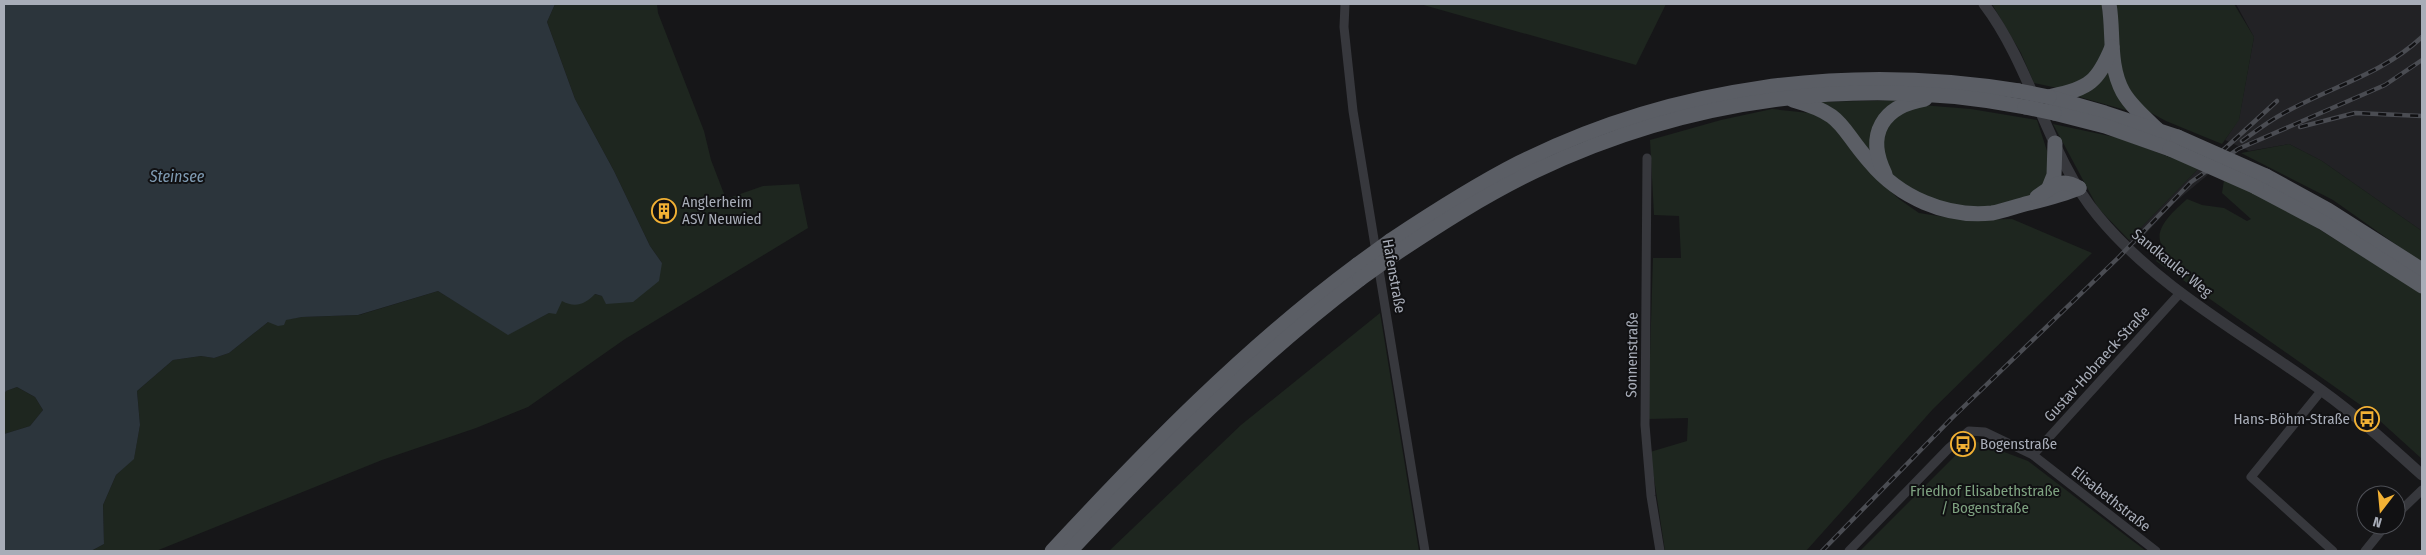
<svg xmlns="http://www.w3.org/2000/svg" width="2426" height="555" viewBox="0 0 2426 555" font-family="'Fira Sans Condensed',sans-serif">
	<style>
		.built { fill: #222225 }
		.green { fill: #1e261f }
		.water { fill: #2c353c }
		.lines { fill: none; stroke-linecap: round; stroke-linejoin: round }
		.minor { stroke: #37383d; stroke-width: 9 }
		.tertiary { stroke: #37383d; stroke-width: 11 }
		.trunk { stroke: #5b5e65; stroke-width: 15 }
		.rail-casing { stroke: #4a4c52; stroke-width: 4.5 }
		.rail { stroke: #111113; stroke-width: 2.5; stroke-dasharray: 8; stroke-linecap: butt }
		.trunk-bridge { stroke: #5b5e65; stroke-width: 15 }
		.labels { text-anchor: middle; stroke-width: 4; stroke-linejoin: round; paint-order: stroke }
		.poi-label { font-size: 15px; fill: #a8adb8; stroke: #111113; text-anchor: start }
		.street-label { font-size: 15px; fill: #a8adb8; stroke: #111113 }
		.park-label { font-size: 15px; fill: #7fa381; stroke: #111113 }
		.water-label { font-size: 16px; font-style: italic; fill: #7f9bb3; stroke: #111113 }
	</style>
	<rect width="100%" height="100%" fill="#161618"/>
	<g class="built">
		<path d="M 2236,4 L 2422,4 L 2422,231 L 2322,161 L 2289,144 L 2249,151 L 2225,140 L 2239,119 L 2254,37 Z"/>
		<path d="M 2199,168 L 2210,173 L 2174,203 L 2135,245 L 2129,240 Z"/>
	</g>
	<g class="green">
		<path d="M 555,4 L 657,4 L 658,13 L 704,131 L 711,160 L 726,199 L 763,186 L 799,184 L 808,228 L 625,339 L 528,407 L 476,428 L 382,460 L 156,551 L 91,551 L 104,544 L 103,505 L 116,475 L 134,458 L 140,425 L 137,391 L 173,360 L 201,356 L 214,358 L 229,353 L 268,322 L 302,317 L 359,315 L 438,291 L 508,334 L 549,313 L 561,301 L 594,294 L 602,296 L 662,263 L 650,246 L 614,171 L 575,99 L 547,22 Z"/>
		<path d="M 1420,4 L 1666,4 L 1636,65 Z"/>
		<path d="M 1992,4 L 2102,4 L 2106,40 L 2104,52 L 2089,78 L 2062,89 L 2034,83 L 2021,53 Z"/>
		<path d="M 2113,4 L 2234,4 L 2254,37 L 2239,120 L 2222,144 L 2166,121 L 2142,108 L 2119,73 Z"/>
		<path d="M 2107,68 L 2136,113 L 2076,96 Z"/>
		<path d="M 1903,100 L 1895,104 L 1876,162 L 1815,102 Z"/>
		<path d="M 1921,105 L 1971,109 L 2037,120 L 2049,157 L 2050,176 L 2033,196 L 1984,208 L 1950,205 L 1914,191 L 1891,174 L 1885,164 L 1883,133 L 1900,111 Z"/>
		<path d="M 1772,109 L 1819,114 L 1846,138 L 1875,177 L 1899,199 L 1919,213 L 1964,220 L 2012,219 L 2092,253 L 1933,409 L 1806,551 L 1665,551 L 1650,452 L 1687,441 L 1688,418 L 1648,419 L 1653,258 L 1681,258 L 1679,216 L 1654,215 L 1650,140 L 1721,120 Z"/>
		<path d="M 2053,124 L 2119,138 L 2199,168 L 2129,240 L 2098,208 Z"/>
		<path d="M 2289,144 L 2322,161 L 2422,231 L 2422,263 L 2333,200 L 2241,153 Z"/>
		<path d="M 2224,180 L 2253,190 L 2295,214 L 2422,294 L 2422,459 L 2369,411 L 2156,261 L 2165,249 C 2148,232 2175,210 2187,199 L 2202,205 L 2224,208 L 2247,221 L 2251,219 L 2222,193 Z"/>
		<path d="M 1380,313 L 1419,551 L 1109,551 L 1241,425 Z"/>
		<path d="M 17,387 L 35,397 L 43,410 L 30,426 L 4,434 L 4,395 L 6,391 Z"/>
		<path d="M 1975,441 L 2028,461 L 2146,551 L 1860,551 L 1958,453 Z"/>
	</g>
	<path class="water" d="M 4,4 L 555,4 L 547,22 L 575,99 L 614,171 L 650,246 L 662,263 L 659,281 L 633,302 L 606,304 L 602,296 L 595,294 C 584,305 575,308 562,301 L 556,314 L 549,313 L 508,335 L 438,291 L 358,315 L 302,317 L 286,320 L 284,325 L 278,326 L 268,322 L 229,353 L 214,358 L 201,356 L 173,360 L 137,391 L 140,425 L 134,459 L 116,475 L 103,505 L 104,544 L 91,551 L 4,551 L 4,434 L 30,426 L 43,410 L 35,397 L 17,387 L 6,391 L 4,395 Z"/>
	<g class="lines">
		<g class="minor">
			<path d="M 1345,4 L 1344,27 L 1353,111 L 1425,551"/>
			<path d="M 1647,158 L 1645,425 L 1651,496 L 1660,551"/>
			<path d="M 2322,390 L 2251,477 L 2333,551"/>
			<path d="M 2033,455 L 2181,292"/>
			<path d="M 2396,515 L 2422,490"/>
			<path d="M 1849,551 L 1949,448 L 1969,431 L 1985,432 L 2033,455 L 2156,551"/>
			<path d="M 2365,551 L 2386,525"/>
		</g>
		<path class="tertiary" d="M 1984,4 C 2032,67 2048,156 2098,216 C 2158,289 2246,335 2321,390 C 2357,416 2389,445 2422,475"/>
		<g class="trunk">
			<path d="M 2109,4 C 2114,32 2108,65 2123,92 C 2131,106 2145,118 2157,129"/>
			<path d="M 2052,96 C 2089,89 2098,81 2112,47"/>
			<path d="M 2049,97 L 2105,113 L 2178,137"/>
			<path d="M 1793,100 C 1846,115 1838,126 1870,162 C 1899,197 1946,218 1992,213 C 2004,211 2016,206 2029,203 C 2046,199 2063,195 2079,188"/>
			<path d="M 2054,113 L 2105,126 L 2170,149"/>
			<path d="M 1885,174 C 1865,134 1883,106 1925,99"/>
			<path d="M 2266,176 L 2328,210 L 2422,270"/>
			<path d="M 2256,187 L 2322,222 L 2422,286"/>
			<path d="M 2048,190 L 2054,175 L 2055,143"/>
			<path d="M 2037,197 C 2053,186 2061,177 2079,188"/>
			<path d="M 1390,241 C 1432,213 1474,186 1519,163 C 1673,86 1849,63 2019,91"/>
			<path d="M 1395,254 C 1440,224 1485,195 1535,171 C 1688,98 1859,75 2025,107"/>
			<path d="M 1052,551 C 1147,449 1244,349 1357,265"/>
			<path d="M 1070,551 C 1161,454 1254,359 1360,279"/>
		</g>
		<defs>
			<g id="rail">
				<path d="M 2300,127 L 2355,113 L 2422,116"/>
				<path d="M 2242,141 C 2256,131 2269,121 2284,113 C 2332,86 2381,75 2422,37"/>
				<path d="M 2210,162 L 2277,101"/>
				<path d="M 1822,551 L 1952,418 L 2119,257 L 2191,182 L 2238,149 L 2385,85 L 2422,60"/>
			</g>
		</defs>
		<use href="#rail" class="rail-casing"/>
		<use href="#rail" class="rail"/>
		<g class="trunk-bridge">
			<path d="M 2019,91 L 2049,97"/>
			<path d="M 2025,107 L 2054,113"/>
			<path d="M 2178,137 L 2266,176"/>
			<path d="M 2170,149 L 2256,187"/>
			<path d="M 1357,265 L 1390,241"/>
			<path d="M 1360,279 L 1395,254"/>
		</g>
	</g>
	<defs>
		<symbol id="building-ring" viewBox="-11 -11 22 22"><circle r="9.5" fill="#111113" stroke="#f2b134" stroke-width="1.5"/><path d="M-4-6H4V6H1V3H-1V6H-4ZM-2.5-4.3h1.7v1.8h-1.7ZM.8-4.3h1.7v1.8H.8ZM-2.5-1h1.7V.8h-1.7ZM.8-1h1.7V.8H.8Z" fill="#f2b134"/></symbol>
		<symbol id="bus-ring" viewBox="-11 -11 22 22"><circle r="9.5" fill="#111113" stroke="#f2b134" stroke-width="1.5"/><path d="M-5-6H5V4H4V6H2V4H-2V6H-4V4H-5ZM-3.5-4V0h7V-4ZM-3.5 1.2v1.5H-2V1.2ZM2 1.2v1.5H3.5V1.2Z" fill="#f2b134"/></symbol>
	</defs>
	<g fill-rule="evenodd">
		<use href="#building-ring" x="650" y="197" width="28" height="28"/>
		<use href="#bus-ring" x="2353" y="405" width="28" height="28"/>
		<use href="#bus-ring" x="1949" y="430" width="28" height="28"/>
	</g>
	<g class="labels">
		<g class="poi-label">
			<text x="682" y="207">Anglerheim<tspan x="682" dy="17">ASV Neuwied</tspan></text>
			<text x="2350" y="424" text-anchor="end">Hans-Böhm-Straße</text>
			<text x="1980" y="449">Bogenstraße</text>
		</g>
		<g class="street-label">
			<text transform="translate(2172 263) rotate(39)" y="5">Sandkauler Weg</text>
			<text transform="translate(1394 276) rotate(80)" y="5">Hafenstraße</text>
			<text transform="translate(1632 355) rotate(-89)" y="5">Sonnenstraße</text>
			<text transform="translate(2097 364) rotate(-48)" y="5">Gustav-Hobraeck-Straße</text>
			<text transform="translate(2111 499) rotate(38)" y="5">Elisabethstraße</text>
		</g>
		<g class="park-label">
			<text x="1985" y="496">Friedhof Elisabethstraße<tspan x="1985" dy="17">/ Bogenstraße</tspan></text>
		</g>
		<g class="water-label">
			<text x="177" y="182">Steinsee</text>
		</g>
	</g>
	<rect width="2426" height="555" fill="none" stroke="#a8adb8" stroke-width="10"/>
	<g transform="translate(2381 510) rotate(196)"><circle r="24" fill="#111113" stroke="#4d4f55"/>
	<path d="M0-4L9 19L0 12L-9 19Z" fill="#f2b134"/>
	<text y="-8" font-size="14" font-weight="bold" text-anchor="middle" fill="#a8adb8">N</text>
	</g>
</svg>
